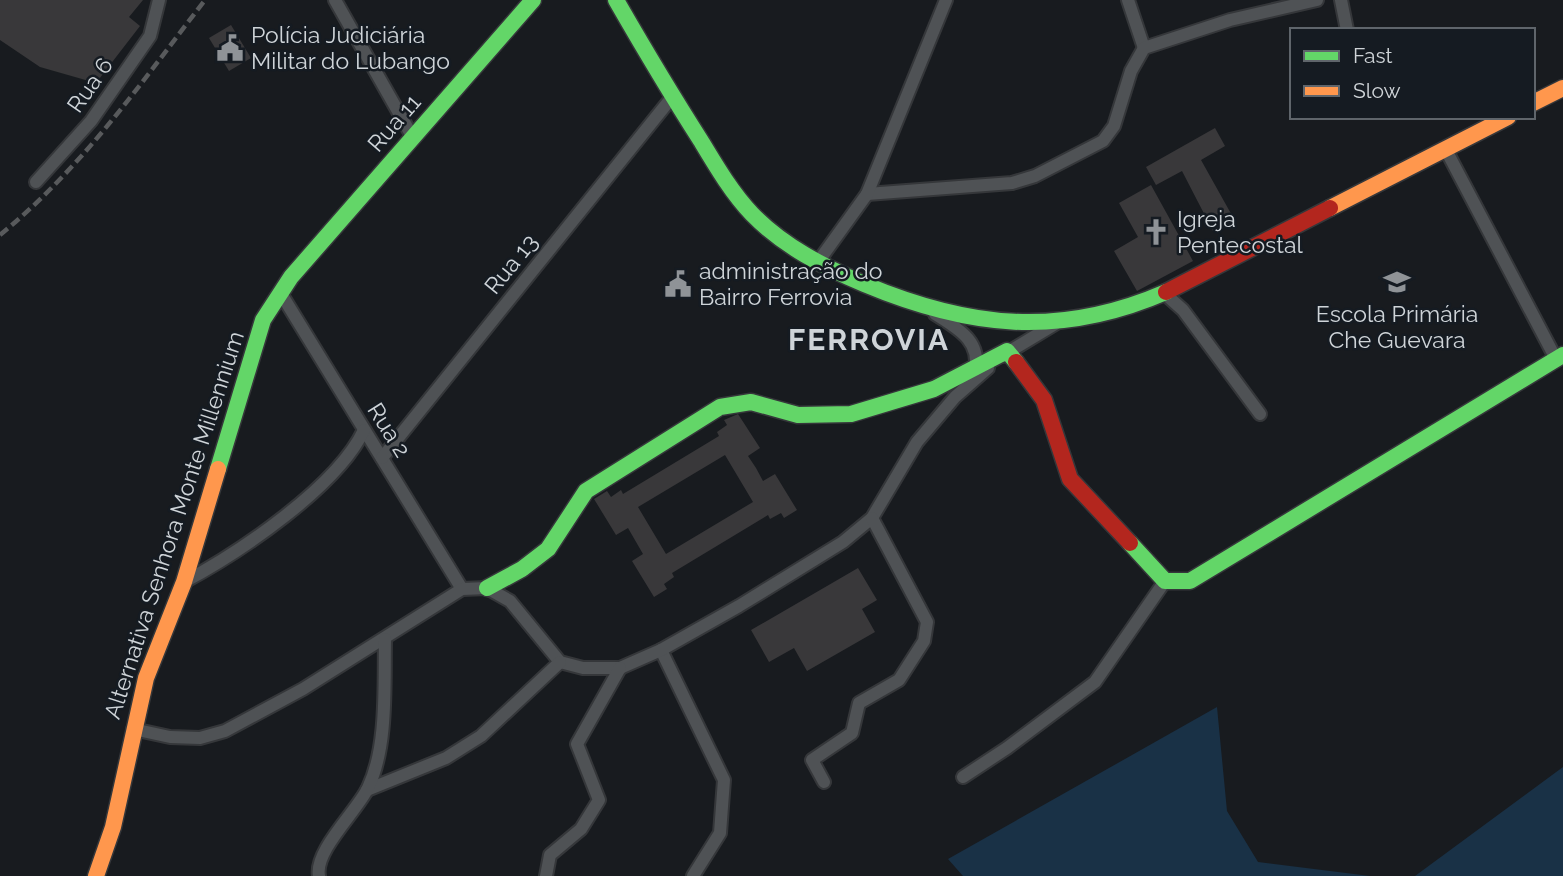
<svg xmlns="http://www.w3.org/2000/svg" width="1563" height="876" viewBox="0 0 1563 876" font-family="Raleway,sans-serif">
	<style>
		.green { fill: #193146 }
		.building { fill: #39383a; fill-rule: evenodd }
		.lines { fill: none; stroke-linecap: round; stroke-linejoin: round }
		.street-casing { stroke: #35373a; stroke-width: 16 }
		.fast-casing { stroke: #35373a; stroke-width: 19 }
		.slow-casing { stroke: #35373a; stroke-width: 19 }
		.jam-casing { stroke: #35373a; stroke-width: 19 }
		.street { stroke: #4f5255; stroke-width: 12 }
		.fast { stroke: #63d668; stroke-width: 16 }
		.slow { stroke: #ff974d; stroke-width: 16 }
		.jam { stroke: #b3261e; stroke-width: 16 }
		.rail { stroke: #585a5c; stroke-width: 4.5; stroke-dasharray: 10 5; stroke-linecap: butt }
		.labels { text-anchor: middle; stroke-width: 5; stroke-linejoin: round; paint-order: stroke }
		.poi-label { font-size: 23px; fill: #cfd4d8; stroke: #151b22; text-anchor: start }
		.street-label { font-size: 23px; fill: #cfd4d8; stroke: #151b22 }
		.district-label { font-size: 30px; font-weight: bold; letter-spacing: 2px; fill: #cfd4d8; stroke: #151b22 }
	</style>
	<rect width="100%" height="100%" fill="#181b1f"/>
	<g class="green">
		<path d="M 1217,707 L 1227,811 L 1258,862 L 1370,876 L 963,876 L 948,859 Z"/>
		<path d="M 1563,767 L 1563,876 L 1415,876 Z"/>
	</g>
	<g class="building">
		<path d="M 0,0 L 143,0 L 129,17 L 140,26 L 96,83 L 40,67 L 0,40 Z"/>
		<path d="M 231,25 L 251,58 L 229,71 L 209,38 Z"/>
		<path d="M 1215,128 L 1225,146 L 1201,160 L 1234,219 L 1213,231 L 1182,171 L 1156,185 L 1146,167 Z"/>
		<path d="M 1151,185 L 1193,261 L 1137,291 L 1114,251 L 1138,237 L 1119,203 Z"/>
		<path d="M 738,414 L 760,448 L 748,456 L 756,468 L 763,481 L 775,474 L 797,510 L 784,518 L 781,513 L 770,519 L 768,515 L 672,573 L 674,577 L 664,584 L 667,589 L 654,597 L 632,561 L 643,554 L 628,528 L 616,535 L 594,499 L 607,491 L 611,497 L 621,490 L 623,494 L 719,436 L 717,432 L 727,425 L 724,420 ZM 725,455 L 753,502 L 666,554 L 638,507 Z"/>
		<path d="M 858,568 L 877,600 L 862,609 L 875,632 L 807,671 L 794,648 L 769,662 L 751,630 Z"/>
	</g>
	<g class="lines">
		<defs>
			<g id="street">
				<path d="M 335,0 L 412,136"/>
				<path d="M 1128,0 L 1144,48"/>
				<path d="M 1341,0 L 1347,30"/>
				<path d="M 1446,150 L 1556,359"/>
				<path d="M 36,182 L 91,121 L 150,36 L 159,0"/>
				<path d="M 867,194 L 1012,183 L 1035,176 L 1103,141 L 1114,126 L 1131,71 L 1144,48 L 1230,20 L 1317,0"/>
				<path d="M 818,262 L 867,194 L 946,0"/>
				<path d="M 280,292 L 462,589"/>
				<path d="M 1164,293 L 1183,310 L 1260,414"/>
				<path d="M 935,314 C 957,328 982,341 975,371"/>
				<path d="M 1002,356 L 1055,324"/>
				<path d="M 382,458 L 673,96"/>
				<path d="M 184,582 C 240,552 337,487 364,430"/>
				<path d="M 661,650 L 724,780 L 720,833 L 693,876"/>
				<path d="M 133,729 L 170,737 L 200,738 L 225,731 L 303,689 L 462,589 L 487,588 L 510,601 L 560,662 L 583,668 L 620,668 L 661,650 L 739,606 L 843,542 L 872,518 L 917,442 L 955,397 L 988,368"/>
				<path d="M 963,777 L 1007,748 L 1095,682 L 1165,581"/>
				<path d="M 824,782 L 812,760 L 852,733 L 859,703 L 899,680 L 924,641 L 927,622 L 872,518"/>
				<path d="M 367,790 L 446,758 L 481,736 L 560,662"/>
				<path d="M 319,876 C 314,851 357,811 368,788 C 388,746 384,685 385,639"/>
				<path d="M 546,876 L 550,855 L 581,829 L 599,800 L 577,744 L 620,668"/>
			</g>
			<g id="fast">
				<path d="M 616,0 C 643,47 671,94 701,141 C 716,166 732,193 752,214 C 783,246 824,267 864,284 C 969,328 1060,338 1166,292"/>
				<path d="M 218,469 L 263,320 L 291,277 L 533,0"/>
				<path d="M 1130,543 L 1165,581 L 1190,581 L 1563,355"/>
				<path d="M 487,588 L 522,569 L 548,549 L 586,491 L 720,407 L 751,402 L 798,415 L 851,414 L 934,389 L 1007,351 L 1016,362"/>
			</g>
			<g id="slow">
				<path d="M 1533,103 L 1563,88"/>
				<path d="M 1330,208 L 1508,117"/>
				<path d="M 96,876 L 113,827 L 146,678 L 184,582 L 218,469"/>
			</g>
			<g id="jam">
				<path d="M 1166,292 L 1330,208"/>
				<path d="M 1016,362 L 1044,400 L 1070,479 L 1130,543"/>
			</g>
		</defs>
		<use href="#street" class="street-casing"/>
		<use href="#fast" class="fast-casing"/>
		<use href="#slow" class="slow-casing"/>
		<use href="#jam" class="jam-casing"/>
		<use href="#street" class="street"/>
		<use href="#fast" class="fast"/>
		<use href="#slow" class="slow"/>
		<use href="#jam" class="jam"/>
		<path class="rail" d="M 0,235 C 82,168 141,83 205,0"/>
	</g>
	<defs>
		<symbol id="civic-bare" viewBox="-9 -9 18 18"><path d="M-.6-6.5H3V-4.5H.6V-3L4-1V1h2V6H-6V1h2V-1L-.6-3ZM-1.2 2.5V6h2.4V2.5Z" fill="#8f9397" stroke="#151b22" stroke-width="2.5" paint-order="stroke"/></symbol>
		<symbol id="church-bare" viewBox="-9 -9 18 18"><path d="M-1.2-6h2.4v3.5h3.3v2.4h-3.3V6h-2.4V-.1h-3.3v-2.4h3.3Z" fill="#8f9397" stroke="#151b22" stroke-width="2.5" paint-order="stroke"/></symbol>
		<symbol id="school-bare" viewBox="-9 -9 18 18"><path d="M0-5L7-2L0 1L-7-2ZM-4 1L0 2.5L4 1V4Q0 6-4 4Z" fill="#8f9397" stroke="#151b22" stroke-width="2.5" paint-order="stroke"/></symbol>
	</defs>
	<g fill-rule="evenodd">
		<use href="#civic-bare" x="211" y="29" width="38" height="38"/>
		<use href="#church-bare" x="1137" y="213" width="38" height="38"/>
		<use href="#school-bare" x="1378" y="263" width="38" height="38"/>
		<use href="#civic-bare" x="659" y="265" width="38" height="38"/>
	</g>
	<g class="labels">
		<g class="poi-label">
			<text x="251" y="43">Polícia Judiciária<tspan x="251" dy="26">Militar do Lubango</tspan></text>
			<text x="1177" y="227">Igreja<tspan x="1177" dy="26">Pentecostal</tspan></text>
			<text x="699" y="279">administração do<tspan x="699" dy="26">Bairro Ferrovia</tspan></text>
			<text x="1397" y="322" text-anchor="middle">Escola Primária<tspan x="1397" dy="26">Che Guevara</tspan></text>
		</g>
		<g class="street-label">
			<text transform="translate(90 85) rotate(-55)" y="8">Rua 6</text>
			<text transform="translate(394 123) rotate(-49)" y="8">Rua 11</text>
			<text transform="translate(511 264) rotate(-51)" y="8">Rua 13</text>
			<text transform="translate(389 430) rotate(58)" y="8">Rua 2</text>
			<text transform="translate(174 525) rotate(-72)" y="8">Alternativa Senhora Monte Millennium</text>
		</g>
		<g class="district-label">
			<text x="869" y="350">FERROVIA</text>
		</g>
	</g>
	<rect x="1290" y="28" width="245" height="91" fill="#151b22" stroke="#5f656b" stroke-width="2"/>
	<rect x="1304" y="51" width="35" height="10" fill="#63d668" stroke="#5f656b" stroke-width="2"/>
	<text x="1353" y="63" font-size="21" fill="#cfd4d8">Fast</text>
	<rect x="1304" y="86" width="35" height="10" fill="#ff974d" stroke="#5f656b" stroke-width="2"/>
	<text x="1353" y="98" font-size="21" fill="#cfd4d8">Slow</text>
</svg>
